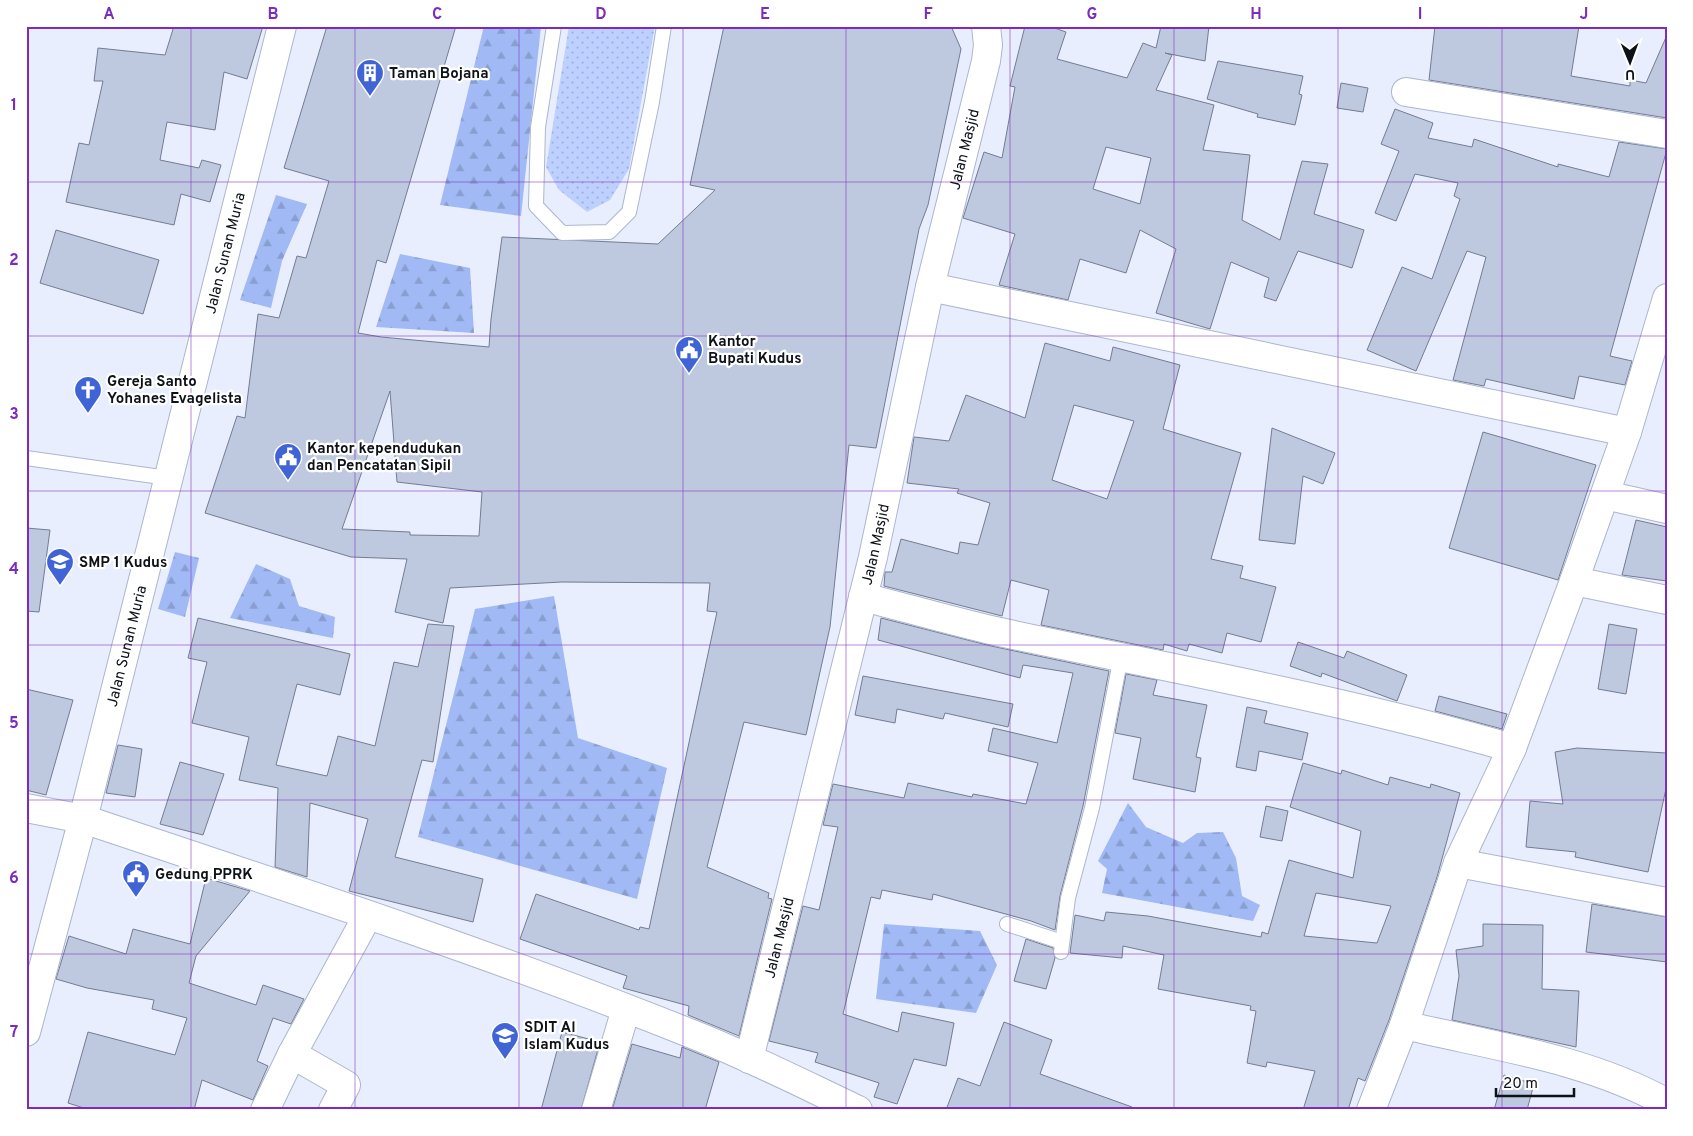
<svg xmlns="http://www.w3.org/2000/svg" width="1693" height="1136" viewBox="0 0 1693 1136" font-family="Overpass,sans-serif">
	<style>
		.green { fill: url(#green-dots) }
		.forest { fill: url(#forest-firs) }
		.building { fill: #bec8df; stroke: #737c92; fill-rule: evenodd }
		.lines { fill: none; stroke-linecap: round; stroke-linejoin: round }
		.service-casing { stroke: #acb6cd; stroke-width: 16 }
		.minor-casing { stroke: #acb6cd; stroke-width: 30 }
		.tertiary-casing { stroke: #acb6cd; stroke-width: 30 }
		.secondary-casing { stroke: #acb6cd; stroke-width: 30 }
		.service { stroke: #fff; stroke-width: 14 }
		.minor { stroke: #fff; stroke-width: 28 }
		.tertiary { stroke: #fff; stroke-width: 28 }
		.secondary { stroke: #fff; stroke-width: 28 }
		.grid { fill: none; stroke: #7b2cbf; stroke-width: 1; stroke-opacity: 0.55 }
		.labels { text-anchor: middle; stroke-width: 4.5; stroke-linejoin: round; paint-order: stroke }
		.poi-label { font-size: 15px; font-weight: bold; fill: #0d1118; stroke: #fff; text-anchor: start }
		.street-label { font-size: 15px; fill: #0d1118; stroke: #fff }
		.neatline { fill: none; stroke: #7b2cbf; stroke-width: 2 }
		.grid-label { font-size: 16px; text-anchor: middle; font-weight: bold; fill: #7b2cbf }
	</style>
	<defs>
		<pattern id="green-dots" width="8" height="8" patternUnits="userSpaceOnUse" patternTransform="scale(1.25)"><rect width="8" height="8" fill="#bdd0ff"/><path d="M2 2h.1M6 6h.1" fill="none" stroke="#a1b2da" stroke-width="1.8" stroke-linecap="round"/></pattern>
		<pattern id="forest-firs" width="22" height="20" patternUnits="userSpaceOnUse" patternTransform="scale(1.25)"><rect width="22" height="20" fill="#a1b9f4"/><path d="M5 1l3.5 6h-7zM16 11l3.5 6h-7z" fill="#899ed0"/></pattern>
	</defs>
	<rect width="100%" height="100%" fill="#e8eefd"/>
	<path class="green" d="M 569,26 L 655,26 L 629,169 L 610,200 L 587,212 L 559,190 L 546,167 Z"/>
	<g class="forest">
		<path d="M 484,26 L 541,26 L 521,216 L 440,205 Z"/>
		<path d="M 276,195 L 307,204 L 282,261 L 271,308 L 240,300 Z"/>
		<path d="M 400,254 L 470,268 L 474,333 L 376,327 Z"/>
		<path d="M 175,552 L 199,558 L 185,617 L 158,609 Z"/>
		<path d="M 256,564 L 290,579 L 299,606 L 335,617 L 333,638 L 230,618 Z"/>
		<path d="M 554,596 L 578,738 L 667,768 L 637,899 L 418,837 L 475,609 Z"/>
		<path d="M 1128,803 L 1146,827 L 1183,843 L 1197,833 L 1223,832 L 1236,858 L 1242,896 L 1260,905 L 1253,921 L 1102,893 L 1107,869 L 1098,861 Z"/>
		<path d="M 884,924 L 980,931 L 997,965 L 976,1013 L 876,999 Z"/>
	</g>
	<g class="building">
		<path d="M 174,26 L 263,26 L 247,79 L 224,72 L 215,130 L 167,122 L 160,160 L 199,168 L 202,160 L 221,165 L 210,202 L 181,194 L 174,225 L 66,202 L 79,143 L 89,145 L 103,81 L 94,81 L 98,48 L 165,55 Z"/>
		<path d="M 327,26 L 456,26 L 386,263 L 377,260 L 358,333 L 381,337 L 489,347 L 491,319 L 502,237 L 658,244 L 715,190 L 690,185 L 724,26 L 951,26 L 961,49 L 928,205 L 919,229 L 876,448 L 849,445 L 830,627 L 806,735 L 744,722 L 707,867 L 769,893 L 768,898 L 772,899 L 739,1036 L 688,1015 L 689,1006 L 623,988 L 627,976 L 520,939 L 536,894 L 639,930 L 640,927 L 649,929 L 717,612 L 707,611 L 710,583 L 562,582 L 450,588 L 443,623 L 395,612 L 407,559 L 351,557 L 205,513 L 237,416 L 245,418 L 258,314 L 279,318 L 297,256 L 306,258 L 329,181 L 284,168 ZM 390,391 L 397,482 L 482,492 L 479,536 L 410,535 L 410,532 L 342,529 Z"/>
		<path d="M 1025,26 L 1049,26 L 1066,32 L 1057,59 L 1127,78 L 1143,43 L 1156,48 L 1161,26 L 1209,26 L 1205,61 L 1165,53 L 1172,55 L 1156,90 L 1214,105 L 1203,150 L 1250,155 L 1242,220 L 1280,240 L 1302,161 L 1328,164 L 1314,214 L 1364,230 L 1352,268 L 1298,251 L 1276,301 L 1264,297 L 1269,278 L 1231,262 L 1210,329 L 1156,313 L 1176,249 L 1140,230 L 1126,273 L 1080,259 L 1068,300 L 999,285 L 1015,234 L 963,218 L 984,152 L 1002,158 L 1015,87 L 1010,86 ZM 1106,147 L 1151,158 L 1140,204 L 1093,189 Z"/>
		<path d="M 1435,26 L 1579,26 L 1571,76 L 1630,86 L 1630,80 L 1646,83 L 1667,35 L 1667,118 L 1429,80 Z"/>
		<path d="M 1218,61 L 1303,76 L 1299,94 L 1302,95 L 1295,125 L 1257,117 L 1258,114 L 1207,99 Z"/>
		<path d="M 1341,83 L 1368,88 L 1363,112 L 1337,108 Z"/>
		<path d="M 1395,109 L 1433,123 L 1428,138 L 1472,147 L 1474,139 L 1558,167 L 1558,164 L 1609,177 L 1619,142 L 1667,149 L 1610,356 L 1632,361 L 1625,385 L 1579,376 L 1574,399 L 1486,379 L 1484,386 L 1453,380 L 1486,257 L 1467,251 L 1416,371 L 1367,350 L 1402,267 L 1432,279 L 1460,199 L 1454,196 L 1458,183 L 1415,174 L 1396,221 L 1375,213 L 1399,151 L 1381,144 Z"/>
		<path d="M 56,230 L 159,260 L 143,314 L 40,283 Z"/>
		<path d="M 1045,343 L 1110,361 L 1113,347 L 1180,365 L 1163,429 L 1241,453 L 1211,559 L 1243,566 L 1240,578 L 1276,587 L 1261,642 L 1227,633 L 1222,653 L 1189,644 L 1187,651 L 1164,644 L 1163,650 L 1041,625 L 1049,590 L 1011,580 L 1002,616 L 884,586 L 885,572 L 892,572 L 901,539 L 958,554 L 960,542 L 978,545 L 990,503 L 957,493 L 959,489 L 907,483 L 914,437 L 949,441 L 966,395 L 1025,418 ZM 1074,405 L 1134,421 L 1107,499 L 1052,480 Z"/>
		<path d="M 1272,428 L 1335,453 L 1323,484 L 1303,476 L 1295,544 L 1259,540 Z"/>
		<path d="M 1483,432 L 1596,465 L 1558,580 L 1449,548 Z"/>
		<path d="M 1636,520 L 1667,527 L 1667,581 L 1622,575 Z"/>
		<path d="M 26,528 L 50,530 L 39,612 L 26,611 Z"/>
		<path d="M 198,618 L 350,654 L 340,695 L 297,684 L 276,765 L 327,776 L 338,736 L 375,746 L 394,662 L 418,667 L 428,624 L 454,626 L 433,762 L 422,760 L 395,857 L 483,879 L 473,922 L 349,891 L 368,819 L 310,803 L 307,877 L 275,867 L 278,788 L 239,780 L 249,737 L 192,723 L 207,662 L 188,658 Z"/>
		<path d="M 881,618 L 991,646 L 1109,671 L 1083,806 L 1060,896 L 1055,930 L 1031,921 L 933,894 L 932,900 L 882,890 L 880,899 L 871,897 L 843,1014 L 898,1032 L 902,1012 L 954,1023 L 946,1066 L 914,1059 L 897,1104 L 874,1097 L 879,1083 L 815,1062 L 818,1053 L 769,1041 L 803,906 L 819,910 L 838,827 L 823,825 L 833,784 L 904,798 L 908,783 L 972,797 L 973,794 L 1026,804 L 1038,763 L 988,751 L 993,728 L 1057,743 L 1073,673 L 1023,665 L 1020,678 L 878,640 Z"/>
		<path d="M 1609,624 L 1637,629 L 1626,694 L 1598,689 Z"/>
		<path d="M 1298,642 L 1344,658 L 1347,651 L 1407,675 L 1397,701 L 1322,673 L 1321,677 L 1290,666 Z"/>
		<path d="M 1126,674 L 1157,680 L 1153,695 L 1207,705 L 1196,757 L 1201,758 L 1195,792 L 1133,779 L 1141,738 L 1115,733 Z"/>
		<path d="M 863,676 L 1013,704 L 1008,727 L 945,713 L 943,719 L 897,709 L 895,723 L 855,715 Z"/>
		<path d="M 26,689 L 73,700 L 46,795 L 26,790 Z"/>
		<path d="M 1439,696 L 1507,714 L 1502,729 L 1435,711 Z"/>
		<path d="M 1247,707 L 1267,711 L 1264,723 L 1308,733 L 1302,760 L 1259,751 L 1256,771 L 1236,767 Z"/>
		<path d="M 118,745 L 142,749 L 135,797 L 106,793 Z"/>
		<path d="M 1577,748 L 1667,753 L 1667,784 L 1648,872 L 1575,857 L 1576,852 L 1526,847 L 1530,801 L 1563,804 L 1555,752 Z"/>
		<path d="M 180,762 L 224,774 L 203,835 L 160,824 Z"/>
		<path d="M 1303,763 L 1341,774 L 1342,770 L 1388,785 L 1390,777 L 1430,788 L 1431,784 L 1460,793 L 1437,877 L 1389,1020 L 1365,1081 L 1358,1078 L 1348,1110 L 1303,1110 L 1315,1071 L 1267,1062 L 1266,1067 L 1247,1063 L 1256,1011 L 1250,1010 L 1251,1006 L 1158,989 L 1164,955 L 1123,946 L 1122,958 L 1070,953 L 1075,915 L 1104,921 L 1106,912 L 1148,916 L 1261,937 L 1262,932 L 1268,934 L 1289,860 L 1353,878 L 1361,831 L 1290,807 ZM 1316,893 L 1391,906 L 1377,943 L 1304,936 Z"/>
		<path d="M 1266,806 L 1288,811 L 1282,841 L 1260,837 Z"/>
		<path d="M 206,878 L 250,891 L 196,956 L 189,983 L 256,1005 L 263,985 L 304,999 L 291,1024 L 273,1018 L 257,1061 L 268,1066 L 253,1100 L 202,1080 L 194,1110 L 90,1110 L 68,1103 L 88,1032 L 175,1055 L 187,1018 L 152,1009 L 154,1000 L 87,988 L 56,979 L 69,936 L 126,954 L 133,929 L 190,944 Z"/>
		<path d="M 1592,904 L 1667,917 L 1667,962 L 1586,952 Z"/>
		<path d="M 1483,924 L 1543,925 L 1542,989 L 1579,991 L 1576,1047 L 1452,1020 L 1459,976 L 1456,950 L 1483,946 Z"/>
		<path d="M 1026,939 L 1053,948 L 1055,958 L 1046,989 L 1014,981 Z"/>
		<path d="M 1004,1022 L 1052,1040 L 1040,1074 L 1132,1107 L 1132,1110 L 946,1110 L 958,1078 L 980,1086 Z"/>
		<path d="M 562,1032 L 600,1042 L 581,1110 L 541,1110 Z"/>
		<path d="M 632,1044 L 680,1058 L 682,1047 L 719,1062 L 705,1110 L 612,1110 Z"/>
		<path d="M 1504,1075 L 1534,1084 L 1527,1110 L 1494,1110 Z"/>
	</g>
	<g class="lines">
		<defs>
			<g id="service">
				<path d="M 554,26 L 538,127 L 536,206 L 562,233 L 609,232 L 629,212 L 652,102 L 664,26"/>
				<path d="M 26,458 L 168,478"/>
				<path d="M 1007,924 L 1062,942"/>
				<path d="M 1061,952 L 1068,898 L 1092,808 L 1121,656"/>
			</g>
			<g id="minor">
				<path d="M 1406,92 L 1667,134"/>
				<path d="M 930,287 L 1627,432"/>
				<path d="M 1605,495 L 1667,509"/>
				<path d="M 1574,581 L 1667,600"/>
				<path d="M 863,597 C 907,608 951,621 995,631 C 1168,668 1342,699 1512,748"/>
				<path d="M 26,808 L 83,819"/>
				<path d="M 1458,863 L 1667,902"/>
				<path d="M 1404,1025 C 1492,1046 1586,1058 1667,1103"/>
				<path d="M 292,1054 L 346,1085 L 333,1110"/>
				<path id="s1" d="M 749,1059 L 873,557 L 930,287 L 986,61 L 988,45 L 986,26"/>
				<path d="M 265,1110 L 292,1054 L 368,915"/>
				<path d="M 596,1110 L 626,1009"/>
			</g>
			<g id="tertiary">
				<path d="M 83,819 C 287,887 492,954 692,1034 C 748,1056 803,1084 858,1110"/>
				<path d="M 1371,1110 L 1404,1025 L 1458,863 L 1512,748 L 1574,581 L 1627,432 L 1667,298"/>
			</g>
			<g id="secondary">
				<path id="s2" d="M 26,1032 L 83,819 L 282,26"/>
			</g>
		</defs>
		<use href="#service" class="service-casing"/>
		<use href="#minor" class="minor-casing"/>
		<use href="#tertiary" class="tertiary-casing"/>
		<use href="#secondary" class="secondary-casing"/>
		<use href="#service" class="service"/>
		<use href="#minor" class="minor"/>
		<use href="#tertiary" class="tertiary"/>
		<use href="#secondary" class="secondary"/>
	</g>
	<path class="grid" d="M 191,26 L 191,1110M 355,26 L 355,1110M 519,26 L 519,1110M 683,26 L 683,1110M 846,26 L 846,1110M 1010,26 L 1010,1110M 1174,26 L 1174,1110M 1338,26 L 1338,1110M 1502,26 L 1502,1110M 26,182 L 1667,182M 26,336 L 1667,336M 26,491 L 1667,491M 26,645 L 1667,645M 26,800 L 1667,800M 26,954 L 1667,954"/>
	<defs>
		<symbol id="building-pin" viewBox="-11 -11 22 30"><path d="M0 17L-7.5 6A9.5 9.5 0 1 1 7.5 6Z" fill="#4063d5" stroke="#fff"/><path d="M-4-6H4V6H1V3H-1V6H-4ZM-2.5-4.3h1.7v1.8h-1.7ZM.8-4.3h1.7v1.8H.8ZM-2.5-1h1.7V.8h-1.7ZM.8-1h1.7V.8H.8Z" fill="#fff"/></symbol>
		<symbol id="civic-pin" viewBox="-11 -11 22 30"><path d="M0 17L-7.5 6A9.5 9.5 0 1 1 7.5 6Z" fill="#4063d5" stroke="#fff"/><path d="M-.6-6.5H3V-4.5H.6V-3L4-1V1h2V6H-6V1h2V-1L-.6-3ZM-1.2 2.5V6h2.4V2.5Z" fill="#fff"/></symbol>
		<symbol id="church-pin" viewBox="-11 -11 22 30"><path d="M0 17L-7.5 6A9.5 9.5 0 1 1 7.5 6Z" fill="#4063d5" stroke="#fff"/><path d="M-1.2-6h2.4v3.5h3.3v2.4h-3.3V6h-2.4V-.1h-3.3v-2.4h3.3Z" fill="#fff"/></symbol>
		<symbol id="school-pin" viewBox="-11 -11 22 30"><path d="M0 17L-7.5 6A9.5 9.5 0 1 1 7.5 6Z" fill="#4063d5" stroke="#fff"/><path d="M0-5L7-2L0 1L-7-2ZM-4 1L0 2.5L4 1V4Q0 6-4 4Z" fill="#fff"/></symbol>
	</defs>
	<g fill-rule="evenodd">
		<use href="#building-pin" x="354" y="57" width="32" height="43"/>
		<use href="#civic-pin" x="673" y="334" width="32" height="43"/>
		<use href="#church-pin" x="72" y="374" width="32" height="43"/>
		<use href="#civic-pin" x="272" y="441" width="32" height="43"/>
		<use href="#school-pin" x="44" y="546" width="32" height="43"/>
		<use href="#civic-pin" x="120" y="858" width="32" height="43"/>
		<use href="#school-pin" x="489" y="1020" width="32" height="43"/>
	</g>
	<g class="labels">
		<g class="poi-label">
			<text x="389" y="78">Taman Bojana</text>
			<text x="708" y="346">Kantor<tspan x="708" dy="17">Bupati Kudus</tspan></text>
			<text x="107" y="386">Gereja Santo<tspan x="107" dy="17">Yohanes Evagelista</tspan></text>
			<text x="307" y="453">Kantor kependudukan<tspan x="307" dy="17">dan Pencatatan Sipil</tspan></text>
			<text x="79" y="567">SMP 1 Kudus</text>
			<text x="155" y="879">Gedung PPRK</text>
			<text x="524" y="1032">SDIT Al<tspan x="524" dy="17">Islam Kudus</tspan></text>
		</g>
		<g class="street-label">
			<text dy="5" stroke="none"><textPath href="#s1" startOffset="935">Jalan Masjid</textPath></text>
			<text dy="5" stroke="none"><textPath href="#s2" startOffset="804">Jalan Sunan Muria</textPath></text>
			<text dy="5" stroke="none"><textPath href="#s1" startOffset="530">Jalan Masjid</textPath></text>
			<text dy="5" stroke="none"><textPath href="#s2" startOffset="399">Jalan Sunan Muria</textPath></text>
			<text dy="5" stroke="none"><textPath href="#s1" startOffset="125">Jalan Masjid</textPath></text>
		</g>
	</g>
	<rect width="1693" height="1136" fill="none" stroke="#ffffff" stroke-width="55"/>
	<g transform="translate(1630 62) rotate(179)" stroke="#ffffff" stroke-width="4" paint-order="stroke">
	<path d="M0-4L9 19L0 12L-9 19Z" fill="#0d1118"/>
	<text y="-8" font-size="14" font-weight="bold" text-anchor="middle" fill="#0d1118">U</text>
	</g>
	<path d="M1496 1088v8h78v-8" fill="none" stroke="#0d1118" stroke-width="2.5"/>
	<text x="1503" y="1088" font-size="15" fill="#0d1118" stroke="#ffffff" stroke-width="4" paint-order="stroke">20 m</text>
	<rect x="28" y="28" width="1638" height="1080" class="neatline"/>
	<g class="grid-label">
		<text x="109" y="19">A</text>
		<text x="273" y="19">B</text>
		<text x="437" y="19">C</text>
		<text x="601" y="19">D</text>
		<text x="765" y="19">E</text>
		<text x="928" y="19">F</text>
		<text x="1092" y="19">G</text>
		<text x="1256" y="19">H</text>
		<text x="1420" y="19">I</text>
		<text x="1584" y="19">J</text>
		<text x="14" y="110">1</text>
		<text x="14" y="265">2</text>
		<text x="14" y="419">3</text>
		<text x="14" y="574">4</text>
		<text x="14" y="728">5</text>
		<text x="14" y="883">6</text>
		<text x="14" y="1037">7</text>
	</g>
</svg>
